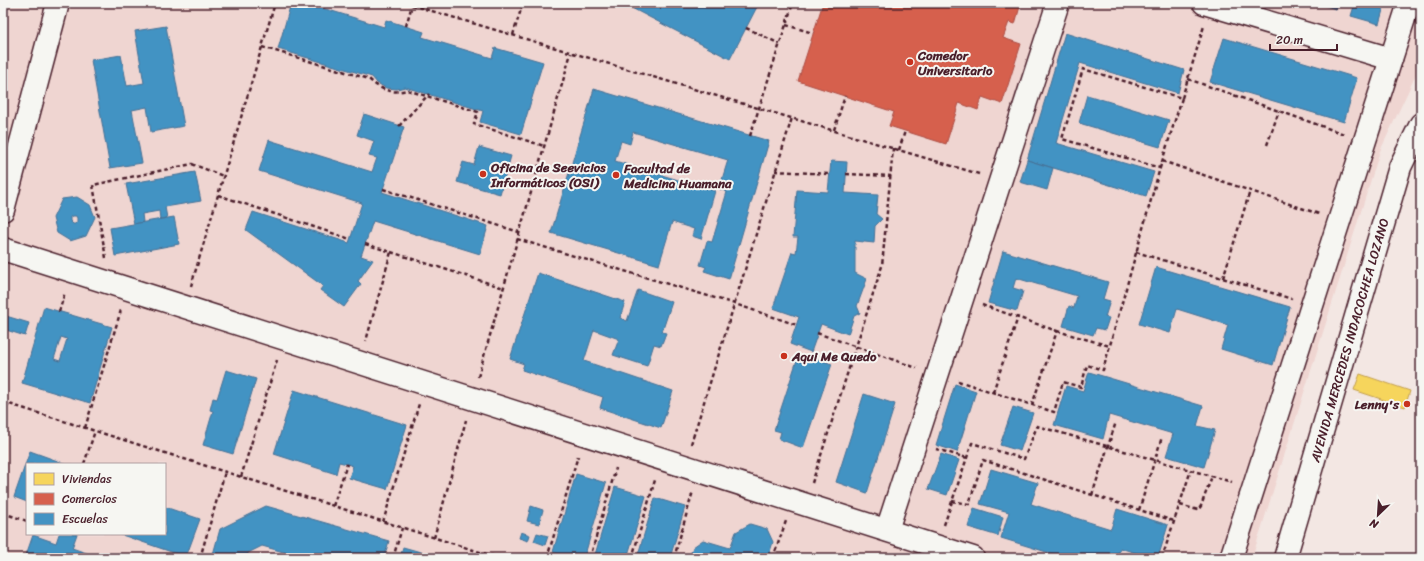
<svg xmlns="http://www.w3.org/2000/svg" width="1424" height="561" viewBox="0 0 1424 561" font-family="Sriracha,sans-serif">
	<style>
		.built { fill: #efd5d1; fill-rule: evenodd }
		.homes { fill: #f6d55c; stroke: #c29e4d }
		.shops { fill: #d6604d; stroke: #ac4c43 }
		.schools { fill: #4393c3; stroke: #457095; fill-rule: evenodd }
		.lines { fill: none; stroke-linecap: round; stroke-linejoin: round }
		.minor-casing { stroke: #4a1f2b; stroke-width: 25 }
		.path { stroke: #4a1f2b; stroke-width: 2.5; stroke-dasharray: 4 3; stroke-linecap: butt }
		.minor { stroke: #f6f6f2; stroke-width: 22 }
		.poi-dot { fill: #c8321e; stroke: #f6f6f2; stroke-width: 1.5 }
		.labels { text-anchor: middle; stroke-width: 4; stroke-linejoin: round; paint-order: stroke }
		.poi-label { font-size: 13px; font-weight: bold; fill: #4a1f2b; stroke: #f6f6f2; text-anchor: start }
		.street-label { font-size: 13px; fill: #4a1f2b; stroke: #f6f6f2 }
	</style>
	<rect width="100%" height="100%" fill="#f3e7e3"/>
	<filter id="ink" filterUnits="userSpaceOnUse"><feTurbulence type="fractalNoise" baseFrequency=".025" numOctaves="2"/><feDisplacementMap in="SourceGraphic" scale="8" xChannelSelector="R" yChannelSelector="G"/><feConvolveMatrix kernelMatrix="1 2 1 2 8 2 1 2 1" color-interpolation-filters="sRGB"/></filter>
	<g filter="url(#ink)">
		<path class="built" d="M 3,3 L 1421,3 L 1421,64 L 1380,151 L 1252,558 L 3,558 ZM 27,464 L 165,464 L 165,534 L 27,534 Z"/>
		<path class="homes" d="M 1360,374 L 1410,391 L 1405,407 L 1354,390 Z"/>
		<path class="shops" d="M 823,3 L 1021,3 L 1015,24 L 1009,22 L 1003,38 L 1021,44 L 1002,104 L 982,97 L 978,110 L 959,103 L 946,144 L 889,126 L 894,112 L 798,81 Z"/>
		<g class="schools">
			<path d="M 291,3 L 306,3 L 384,27 L 386,20 L 424,32 L 422,37 L 492,58 L 495,48 L 543,62 L 521,134 L 480,122 L 483,111 L 405,87 L 397,89 L 386,88 L 377,83 L 372,77 L 278,49 Z"/>
			<path d="M 622,3 L 759,3 L 730,59 Z"/>
			<path d="M 1316,3 L 1338,3 L 1336,9 Z"/>
			<path d="M 1355,3 L 1385,3 L 1379,24 L 1351,16 Z"/>
			<path d="M 166,26 L 184,126 L 151,132 L 147,107 L 132,110 L 142,163 L 110,168 L 91,60 L 121,55 L 127,86 L 144,83 L 135,31 Z"/>
			<path d="M 1065,33 L 1184,70 L 1178,93 L 1080,63 L 1056,143 L 1154,172 L 1146,196 L 1027,160 Z"/>
			<path d="M 1224,38 L 1357,78 L 1344,122 L 1210,82 Z"/>
			<path d="M 594,89 L 769,141 L 729,279 L 704,271 L 706,267 L 700,265 L 707,241 L 712,242 L 727,192 L 719,189 L 728,160 L 633,132 L 630,144 L 621,141 L 615,161 L 715,191 L 701,239 L 692,236 L 694,229 L 672,222 L 659,265 L 551,233 Z"/>
			<path d="M 1087,95 L 1169,120 L 1160,147 L 1079,123 Z"/>
			<path d="M 364,114 L 404,127 L 382,192 L 488,226 L 480,254 L 373,221 L 361,256 L 373,260 L 358,281 L 361,284 L 344,307 L 320,290 L 323,286 L 246,230 L 253,212 L 349,243 L 362,203 L 259,171 L 269,140 L 372,172 L 377,158 L 369,156 L 374,141 L 357,135 Z"/>
			<path d="M 479,147 L 511,156 L 500,194 L 457,182 L 463,162 L 474,165 Z"/>
			<path d="M 1027,160 L 1053,168 L 1047,190 L 1020,182 Z"/>
			<path d="M 831,161 L 847,162 L 845,193 L 878,195 L 876,214 L 882,219 L 875,226 L 874,243 L 855,241 L 855,273 L 867,279 L 857,306 L 860,313 L 854,316 L 848,334 L 821,324 L 811,352 L 790,344 L 799,317 L 773,308 L 792,252 L 796,253 L 798,237 L 793,237 L 797,190 L 828,192 Z"/>
			<path d="M 195,172 L 201,201 L 165,207 L 167,218 L 160,219 L 159,211 L 142,214 L 143,222 L 134,224 L 126,184 Z"/>
			<path d="M 77,197 L 90,205 L 95,217 L 86,236 L 70,241 L 57,233 L 53,218 L 62,199 ZM 72,216 L 76,216 L 77,218 L 77,222 L 75,224 L 73,224 L 70,221 L 70,217 Z"/>
			<path d="M 174,217 L 179,244 L 115,256 L 110,228 Z"/>
			<path d="M 1003,251 L 1108,282 L 1103,299 L 1110,301 L 1105,317 L 1109,318 L 1105,330 L 1096,328 L 1093,335 L 1063,326 L 1069,306 L 1074,308 L 1077,296 L 1016,278 L 1013,288 L 1023,291 L 1017,311 L 988,303 Z"/>
			<path d="M 1156,267 L 1290,307 L 1273,365 L 1221,349 L 1228,325 L 1177,309 L 1170,333 L 1139,324 Z"/>
			<path d="M 538,273 L 625,302 L 620,318 L 627,321 L 638,290 L 672,302 L 662,332 L 666,333 L 661,346 L 654,344 L 647,366 L 613,355 L 619,339 L 594,330 L 584,361 L 673,391 L 661,428 L 600,408 L 603,397 L 522,370 L 524,364 L 510,359 Z"/>
			<path d="M 44,307 L 112,327 L 90,403 L 22,383 ZM 61,337 L 67,339 L 60,361 L 54,359 Z"/>
			<path d="M 6,316 L 29,323 L 25,336 L 3,329 Z"/>
			<path d="M 806,355 L 832,364 L 803,448 L 779,439 L 781,432 L 774,430 L 797,360 L 804,363 Z"/>
			<path d="M 226,370 L 256,379 L 233,454 L 203,445 L 213,411 L 210,410 L 213,398 L 217,399 Z"/>
			<path d="M 1089,372 L 1203,406 L 1197,426 L 1215,430 L 1204,467 L 1166,456 L 1173,434 L 1109,415 L 1103,439 L 1054,425 L 1066,386 L 1083,391 Z"/>
			<path d="M 955,384 L 976,391 L 957,452 L 936,445 Z"/>
			<path d="M 294,390 L 407,425 L 387,489 L 349,478 L 353,466 L 347,464 L 339,462 L 336,474 L 274,454 Z"/>
			<path d="M 864,394 L 895,404 L 867,493 L 836,482 Z"/>
			<path d="M 1013,407 L 1033,413 L 1020,451 L 1000,445 Z"/>
			<path d="M 30,451 L 66,464 L 27,464 L 27,502 L 14,497 Z"/>
			<path d="M 941,454 L 959,460 L 947,495 L 928,489 Z"/>
			<path d="M 991,469 L 1038,483 L 1031,504 L 1111,529 L 1117,509 L 1168,525 L 1158,558 L 1152,558 L 1120,548 L 1117,558 L 1066,558 L 1001,538 L 1009,512 L 980,504 Z"/>
			<path d="M 576,474 L 606,483 L 584,558 L 572,558 L 553,552 Z"/>
			<path d="M 615,487 L 646,496 L 627,558 L 594,558 Z"/>
			<path d="M 655,498 L 685,507 L 670,558 L 637,558 Z"/>
			<path d="M 266,506 L 389,541 L 384,558 L 305,558 L 262,546 L 248,553 L 247,558 L 212,558 L 220,529 Z"/>
			<path d="M 531,506 L 543,510 L 539,524 L 527,521 Z"/>
			<path d="M 165,507 L 200,519 L 186,557 L 119,534 L 165,534 Z"/>
			<path d="M 974,508 L 1003,517 L 998,536 L 968,527 Z"/>
			<path d="M 750,524 L 767,529 L 773,542 L 768,558 L 689,558 L 693,547 L 703,540 L 730,548 L 736,532 Z"/>
			<path d="M 521,532 L 530,535 L 528,541 L 519,538 Z"/>
			<path d="M 537,533 L 548,536 L 545,545 L 534,541 Z"/>
			<path d="M 59,534 L 77,534 L 72,548 L 92,555 L 91,558 L 62,558 L 55,556 L 54,558 L 25,558 L 33,535 L 56,543 Z"/>
			<path d="M 403,547 L 442,558 L 400,558 Z"/>
		</g>
		<g class="lines">
			<defs>
				<g id="minor">
					<path d="M 1204,3 L 1391,59"/>
					<path d="M 3,210 L 58,3"/>
					<path d="M 3,249 L 973,558"/>
					<path d="M 887,530 L 1058,3"/>
					<path d="M 1231,558 L 1409,3"/>
					<path d="M 1285,558 L 1400,167 L 1421,124"/>
				</g>
			</defs>
			<use href="#minor" class="minor-casing"/>
			<g class="path">
				<path d="M 405,3 L 979,174"/>
				<path d="M 786,25 L 813,33"/>
				<path d="M 406,26 L 412,5"/>
				<path d="M 746,28 L 780,44"/>
				<path d="M 513,35 L 523,3"/>
				<path d="M 262,47 L 369,79 C 380,90 392,94 407,90 L 478,112 L 474,124 L 544,146"/>
				<path d="M 1188,79 L 1344,134"/>
				<path d="M 1182,98 L 1204,26"/>
				<path d="M 399,126 L 429,94"/>
				<path d="M 834,130 L 845,96"/>
				<path d="M 750,136 L 793,3"/>
				<path d="M 1267,145 L 1279,111"/>
				<path d="M 899,150 L 905,131"/>
				<path d="M 1162,161 L 1319,214"/>
				<path d="M 775,171 L 830,174"/>
				<path d="M 846,174 L 891,176"/>
				<path d="M 383,189 L 519,232"/>
				<path d="M 218,195 L 350,239"/>
				<path d="M 517,239 L 735,304 L 797,325"/>
				<path d="M 365,244 L 391,252 L 366,341"/>
				<path d="M 391,252 L 504,288"/>
				<path d="M 1136,252 L 1292,299"/>
				<path d="M 106,258 L 93,185 L 192,164 L 223,176"/>
				<path d="M 1223,278 L 1250,191"/>
				<path d="M 191,286 L 275,3"/>
				<path d="M 982,305 L 1057,331 L 1032,405"/>
				<path d="M 59,312 L 65,292"/>
				<path d="M 1057,331 L 1110,346"/>
				<path d="M 817,333 L 917,368"/>
				<path d="M 478,377 L 571,53"/>
				<path d="M 958,381 L 1054,412 L 1063,382 L 1081,387 L 1087,365 L 1103,370 L 1160,168 L 1062,139 L 1083,69 L 1182,98 L 1160,168"/>
				<path d="M 993,392 L 1018,317"/>
				<path d="M 3,402 L 499,558"/>
				<path d="M 3,419 L 8,404"/>
				<path d="M 85,428 L 121,310"/>
				<path d="M 691,444 L 792,118"/>
				<path d="M 936,449 L 967,458"/>
				<path d="M 84,464 L 95,431"/>
				<path d="M 241,477 L 277,360"/>
				<path d="M 812,483 L 882,266 L 893,148"/>
				<path d="M 1092,495 L 1116,422"/>
				<path d="M 952,501 L 969,504 L 983,460 L 1174,521"/>
				<path d="M 1180,505 L 1198,510 L 1201,506 L 1212,476"/>
				<path d="M 333,506 L 347,464"/>
				<path d="M 1139,510 L 1162,437"/>
				<path d="M 3,513 L 27,521"/>
				<path d="M 383,522 L 419,404"/>
				<path d="M 944,525 L 972,443 L 1024,459 L 1037,426 L 1232,482"/>
				<path d="M 434,538 L 466,420"/>
				<path d="M 200,558 L 225,472"/>
				<path d="M 293,558 L 294,555"/>
				<path d="M 393,558 L 402,528"/>
				<path d="M 547,558 L 578,456"/>
				<path d="M 590,558 L 616,468"/>
				<path d="M 632,558 L 655,480"/>
				<path d="M 674,558 L 693,491"/>
				<path d="M 773,558 L 786,521"/>
				<path d="M 1162,558 L 1191,470"/>
			</g>
			<use href="#minor" class="minor"/>
		</g>
	</g>
	<g class="poi-dot">
		<circle cx="910" cy="62" r="4"/>
		<circle cx="483" cy="174" r="4"/>
		<circle cx="616" cy="175" r="4"/>
		<circle cx="784" cy="356" r="4"/>
		<circle cx="1407" cy="404" r="4"/>
	</g>
	<g class="labels">
		<g class="poi-label">
			<text x="918" y="60">Comedor<tspan x="918" dy="15">Universitario</tspan></text>
			<text x="491" y="172">Oficina de Seevicios<tspan x="491" dy="15">Informáticos (OSI)</tspan></text>
			<text x="624" y="173">Facultad de<tspan x="624" dy="15">Medicina Huamana</tspan></text>
			<text x="792" y="361">Aqui Me Quedo</text>
			<text x="1399" y="409" text-anchor="end">Lenny's</text>
		</g>
		<g class="street-label">
			<text transform="translate(1349 340) rotate(-74)" y="5">AVENIDA MERCEDES INDACOCHEA LOZANO</text>
		</g>
	</g>
	<rect width="1424" height="561" fill="none" stroke="#f6f6f2" stroke-width="16"/>
	<rect x="8" y="8" width="1408" height="545" fill="none" stroke="#4a1f2b" stroke-width="1.5" filter="url(#ink)"/>
	<rect x="26" y="463" width="140" height="72" fill="#f6f6f2" stroke="#b1a0a2"/>
	<rect x="34" y="473" width="20" height="12" fill="#f6d55c" stroke="#b1a0a2"/>
	<text x="62" y="483" font-size="12" fill="#4a1f2b">Viviendas</text>
	<rect x="34" y="493" width="20" height="12" fill="#d6604d" stroke="#b1a0a2"/>
	<text x="62" y="503" font-size="12" fill="#4a1f2b">Comercios</text>
	<rect x="34" y="513" width="20" height="12" fill="#4393c3" stroke="#b1a0a2"/>
	<text x="62" y="523" font-size="12" fill="#4a1f2b">Escuelas</text>
	<g transform="translate(1378 515) rotate(205)" stroke="#f6f6f2" stroke-width="3" paint-order="stroke">
	<path d="M0-3L7 15L0 10L-7 15Z" fill="#4a1f2b"/>
	<text y="-6" font-size="11" font-weight="bold" text-anchor="middle" fill="#4a1f2b">N</text>
	</g>
	<path d="M1270 44v6h67v-6" fill="none" stroke="#4a1f2b" stroke-width="2"/>
	<text x="1276" y="44" font-size="12" fill="#4a1f2b" stroke="#f6f6f2" stroke-width="3" paint-order="stroke">20 m</text>
</svg>
